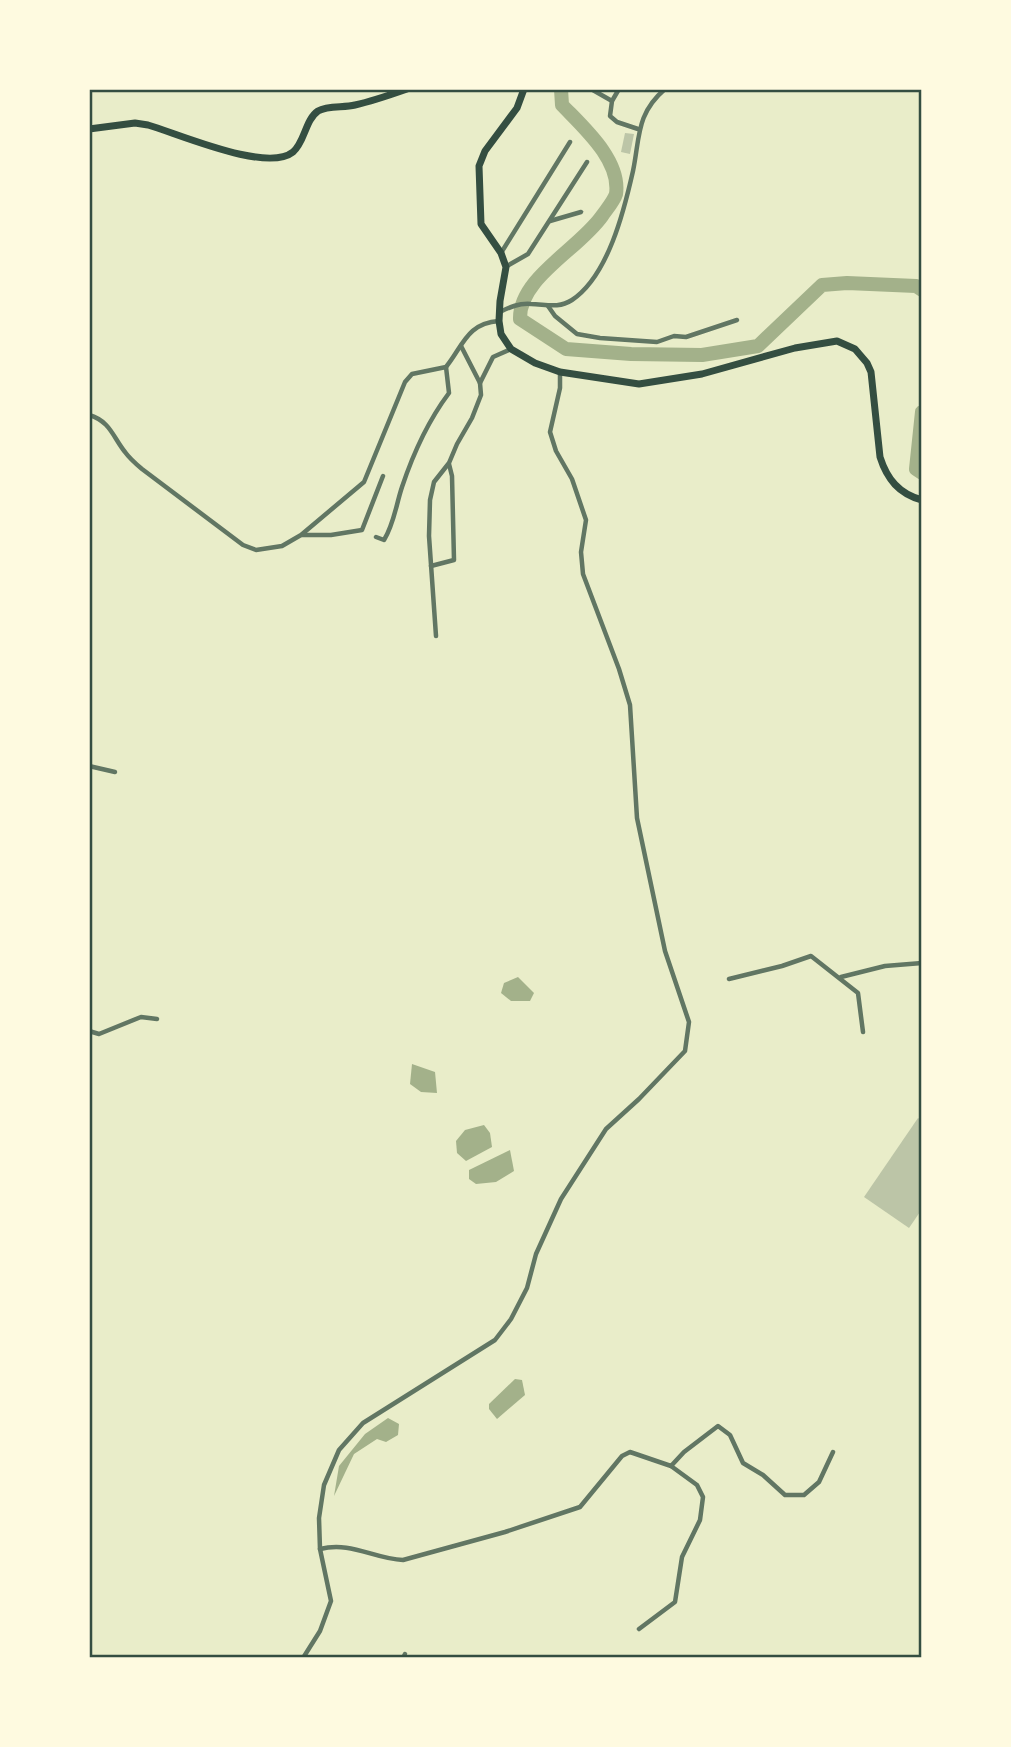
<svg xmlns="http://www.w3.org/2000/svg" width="1011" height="1747" viewBox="0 0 1011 1747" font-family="Quicksand,sans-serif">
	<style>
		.water { fill: #a3b18a }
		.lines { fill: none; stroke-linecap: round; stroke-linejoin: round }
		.river { stroke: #a3b18a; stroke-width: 14 }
		.building { fill: #bcc5a7 }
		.minor { stroke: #617663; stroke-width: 4.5 }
		.secondary { stroke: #344e41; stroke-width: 7 }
		.neatline { fill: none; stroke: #344e41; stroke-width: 2.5 }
	</style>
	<rect width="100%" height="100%" fill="#e9edc9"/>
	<g class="water">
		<path d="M 518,977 L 534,993 L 530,1001 L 511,1001 L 501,993 L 504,983 Z"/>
		<path d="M 412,1064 L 435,1072 L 437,1093 L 421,1092 L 410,1084 Z"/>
		<path d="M 484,1125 L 490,1133 L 492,1147 L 466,1161 L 457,1153 L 456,1141 L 465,1130 Z"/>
		<path d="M 510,1150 L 514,1171 L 496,1182 L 476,1184 L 469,1179 L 469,1170 Z"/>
		<path d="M 515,1379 L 522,1380 L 525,1395 L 497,1419 L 489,1409 L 489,1404 Z"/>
		<path d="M 388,1418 L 399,1424 L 398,1435 L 386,1442 L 377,1439 L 354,1454 L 334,1496 L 339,1466 L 365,1434 Z"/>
	</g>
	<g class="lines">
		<g class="river">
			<path d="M 561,89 L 562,105 C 583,127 621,160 616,194 C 614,201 606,210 602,216 C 579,249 519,278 520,319 L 566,349 L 631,354 L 702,355 L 758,346 L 822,285 L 847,283 L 916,286 L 922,290"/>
			<path d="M 922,412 L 916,469 L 922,473"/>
		</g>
	</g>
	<g class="building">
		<path d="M 625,133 L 634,134 L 630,154 L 621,152 Z"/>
		<path d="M 918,1118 L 922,1121 L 922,1209 L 909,1228 L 864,1197 Z"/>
	</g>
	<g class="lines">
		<g class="minor">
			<path d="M 591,89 L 612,101"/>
			<path d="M 619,89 L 612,101 L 610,116 L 617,122 L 638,129"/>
			<path d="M 550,221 L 581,212"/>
			<path d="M 501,253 L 570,142"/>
			<path d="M 507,266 L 528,254 L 587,162"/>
			<path d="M 548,306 L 555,316 L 577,334 L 600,338 L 657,342 L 674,336 L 686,337 L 737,320"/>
			<path d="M 500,312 C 510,307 519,303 531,304 C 545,304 558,309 572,300 C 608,276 624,211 633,171 C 640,137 636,114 665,89"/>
			<path d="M 480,383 L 493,357 L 511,349"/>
			<path d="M 89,415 C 110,421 113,437 125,452 C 130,459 136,464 142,469 L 243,545 L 256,550 L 282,546 L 301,535 L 364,482 L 405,382 L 412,374 L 446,367 C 463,346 467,323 499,321"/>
			<path d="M 302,535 L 331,535 L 362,530 L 383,476"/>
			<path d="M 376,537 L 384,540 C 394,524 396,505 402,487 C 413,454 428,421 449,393 L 446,367"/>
			<path d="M 431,566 L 454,560 L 452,476 L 449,464"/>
			<path d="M 436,636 L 429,536 L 430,500 L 434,482 L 449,463 L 457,444 L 472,418 L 481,395 L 480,383 L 461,346"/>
			<path d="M 89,766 L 115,772"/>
			<path d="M 841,977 L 885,966 L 922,963"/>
			<path d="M 729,979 L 782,966 L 811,956 L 858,993 L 863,1032"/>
			<path d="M 89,1031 L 99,1034 L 141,1017 L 157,1019"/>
			<path d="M 320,1549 C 351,1541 374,1559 403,1560 L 505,1532 L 580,1507 L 622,1456 L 630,1452 L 671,1466 L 684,1452 L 718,1426 L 730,1435 L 743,1463 L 763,1475 L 785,1495 L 804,1495 L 819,1482 L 833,1452"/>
			<path d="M 639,1629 L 675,1602 L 682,1557 L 700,1520 L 703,1497 L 697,1485 L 671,1466"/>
			<path d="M 303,1658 L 320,1631 L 331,1601 L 320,1549 L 319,1518 L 324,1485 L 339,1450 L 363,1423 L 495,1340 L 511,1319 L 527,1288 L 536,1254 L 561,1199 L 606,1129 L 639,1099 L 685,1051 L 689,1022 L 665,951 L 637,818 L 630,705 L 619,669 L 583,574 L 581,552 L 586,520 L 572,479 L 556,451 L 550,432 L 560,388 L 560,372"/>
			<path d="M 403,1658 L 405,1654"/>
		</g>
		<g class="secondary">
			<path d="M 524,89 L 517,108 L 485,151 L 479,166 L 481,224 L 501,253 L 506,267 L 500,301 L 499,321 L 501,334 L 511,349 L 535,363 L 560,372 L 639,384 L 702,374 L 795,348 L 837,341 L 855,349 L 867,363 L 871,372 L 880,457 C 887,479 899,494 922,500"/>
			<path d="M 89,129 L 135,123 L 148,125 C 179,134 267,173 293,152 C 305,142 305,120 318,111 C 328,105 344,108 355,105 C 373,101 390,95 407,89"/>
		</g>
	</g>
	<rect width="1011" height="1747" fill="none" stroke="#fefae0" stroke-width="182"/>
	<rect x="91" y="91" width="829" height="1565" class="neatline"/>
</svg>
